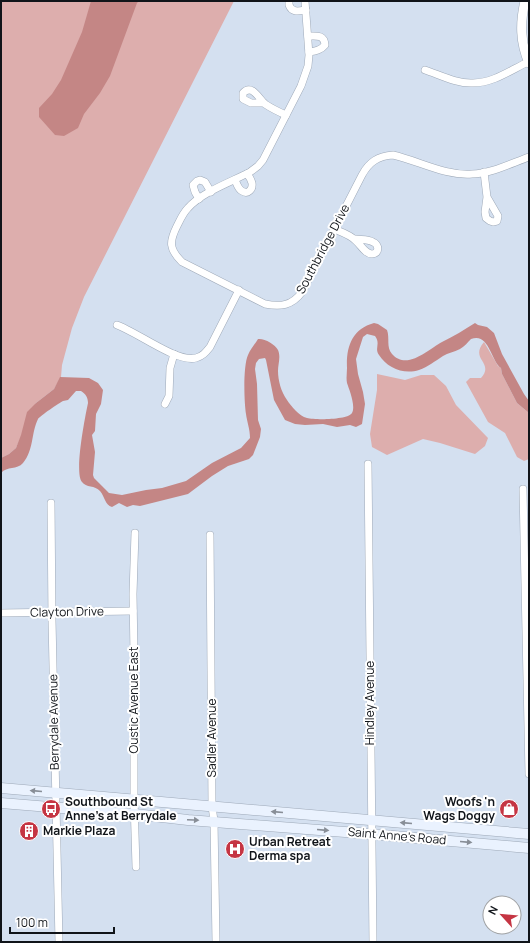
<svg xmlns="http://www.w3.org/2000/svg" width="530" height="943" viewBox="0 0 530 943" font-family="Manrope,sans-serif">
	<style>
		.green { fill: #ddaead }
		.water { fill: #c48685 }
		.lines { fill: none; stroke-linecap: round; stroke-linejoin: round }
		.minor-casing { stroke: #9ea9b8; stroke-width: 8 }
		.tertiary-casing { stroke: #9ea9b8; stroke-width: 10 }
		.secondary-casing { stroke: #9ea9b8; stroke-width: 11 }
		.minor { stroke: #fff; stroke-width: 7 }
		.tertiary { stroke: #fff; stroke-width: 9 }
		.secondary { stroke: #eaf2fe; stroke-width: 10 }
		.oneway { fill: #888e97 }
		.labels { text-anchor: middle; stroke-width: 4; stroke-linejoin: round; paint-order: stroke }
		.street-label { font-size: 12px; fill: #101419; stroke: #fff }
		.poi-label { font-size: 12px; font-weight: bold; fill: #101419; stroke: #fff; text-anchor: start }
	</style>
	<rect width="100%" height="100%" fill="#d4e0f0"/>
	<g class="green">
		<path d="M 1,1 L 234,1 L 84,297 L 72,328 L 62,365 L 61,377 L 54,389 L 36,403 L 16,448 L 9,454 L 1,458 Z"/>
		<path d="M 484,342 L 498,366 L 501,368 L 502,374 L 517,403 L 529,413 L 529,459 L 524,461 L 517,457 L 505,433 L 488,422 L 466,382 L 470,378 L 481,378 C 495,362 469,360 484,342 Z"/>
		<path d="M 377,374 L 405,380 L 421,375 L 434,375 L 446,386 L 456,405 L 488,438 L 485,446 L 475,454 L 440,443 L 423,439 L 387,455 L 372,447 L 370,434 L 377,390 Z"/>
	</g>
	<g class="water">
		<path d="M 91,1 L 139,1 L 137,3 L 110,76 L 100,93 L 84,114 L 78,128 L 64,136 L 55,135 L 39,117 L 39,108 L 52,94 L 61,80 L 82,32 Z"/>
		<path d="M 374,323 L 378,324 L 387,330 C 390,338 386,347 392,354 C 407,371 429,349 442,342 C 454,336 464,330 475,323 L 478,325 L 487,327 L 494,333 L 502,354 L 524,394 L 529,401 L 529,413 L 517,403 L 502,374 L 501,368 C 491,361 489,332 471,339 C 468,342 464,347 460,349 C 454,352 448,353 443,356 C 435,361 428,367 419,370 C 404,375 387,368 379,355 C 374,348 381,344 375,336 L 367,334 L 363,337 L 356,359 L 358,374 L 363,392 L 365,404 L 362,424 L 356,427 L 350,425 L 337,427 L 323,424 L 305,425 L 295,424 L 285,420 L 274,400 L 266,360 L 265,358 L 259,359 L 256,363 L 255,369 L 257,384 L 258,420 L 261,429 L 260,437 L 253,455 L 249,459 L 228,466 L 212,476 L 188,494 L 140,506 L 133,505 L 127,507 L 119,503 L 112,507 C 105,505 105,497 100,491 C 95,485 86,488 82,482 C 74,473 85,417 88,403 C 88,398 86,394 81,391 L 76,391 L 68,400 L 63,401 C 59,403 40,416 38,419 C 31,433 34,450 23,463 C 17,470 7,466 1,473 L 1,458 L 9,454 L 16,448 L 21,435 L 27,412 L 36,403 L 54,389 L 60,377 L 89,378 L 98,383 L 103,390 L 101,404 L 96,414 L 95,431 L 92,435 L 95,452 L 93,475 L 94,478 L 109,493 L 122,495 L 146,490 L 162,488 L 186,481 L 212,463 L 241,448 L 250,438 C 250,429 247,422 246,414 C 244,401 243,366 248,355 C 250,350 255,344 258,339 C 264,338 275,344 278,350 C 281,357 278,364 278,371 C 278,380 281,392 287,400 C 291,406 299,416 307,418 C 315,420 348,420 352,413 C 356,406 349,389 347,383 C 346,378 347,373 347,368 C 346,347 352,329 374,323 Z"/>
	</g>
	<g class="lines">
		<defs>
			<g id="minor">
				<path d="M 289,1 L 289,5 C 292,13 299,11 306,10"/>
				<path d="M 305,1 L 309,55 L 308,66 L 301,86 L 263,160 L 258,166 L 250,172 C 231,182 202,192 188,208 C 183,213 180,220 177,226 C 169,242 169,249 182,262 L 265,304 C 280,307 292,306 302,292 L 362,175 C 369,162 378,156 393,155 C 419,161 445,176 472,174 C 490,174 512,163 529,157"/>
				<path d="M 308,36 C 316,36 324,34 325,45 C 321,50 316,51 309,52"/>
				<path d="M 425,70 C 440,75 457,84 473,83 C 493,83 511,70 528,62"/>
				<path d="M 264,103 L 251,103 L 243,99 L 243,93 C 252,83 259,99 265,104 C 271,108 279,112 286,115"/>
				<path d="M 484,172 L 487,197 L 485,212 L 486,218 L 490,221 L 493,222 L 497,221 L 498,216 L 487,197"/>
				<path d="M 235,180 C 237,184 238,189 242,191 C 248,195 253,189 252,183 C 251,180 249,176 247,174"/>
				<path d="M 199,199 L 195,192 L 193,185 L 197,181 L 200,180 L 205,182 L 211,192"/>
				<path d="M 334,229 C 341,232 351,235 356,241 C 361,245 365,254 372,254 C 380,254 379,244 373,242 C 368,239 361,240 355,239"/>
				<path d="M 117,325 C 137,332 177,363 196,358 C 203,356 206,352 210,347 L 239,290"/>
				<path d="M 165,404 L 169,396 L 170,368 L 174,354"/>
				<path d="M 368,464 L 373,942"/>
				<path d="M 523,489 L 529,774"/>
				<path d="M 51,503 L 52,620 L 59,942"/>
				<path d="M 135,533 L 133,594 L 134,655 L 134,800 L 136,867"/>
				<path d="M 210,535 L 212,806 L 214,821 L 216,942"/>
				<path d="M 1,613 L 133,611"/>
			</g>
			<path id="tertiary" d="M 525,1 C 520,23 520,42 529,63"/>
			<g id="secondary">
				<path d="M 1,788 L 529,834"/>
				<path d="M 1,803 L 135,814 L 188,820 L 371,834 L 529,848"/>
			</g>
		</defs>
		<use href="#minor" class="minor-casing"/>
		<use href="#tertiary" class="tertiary-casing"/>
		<use href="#secondary" class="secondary-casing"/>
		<use href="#minor" class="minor"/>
		<use href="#tertiary" class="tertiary"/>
		<use href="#secondary" class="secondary"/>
	</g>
	<defs><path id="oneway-solid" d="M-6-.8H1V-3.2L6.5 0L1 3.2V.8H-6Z"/></defs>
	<g class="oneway">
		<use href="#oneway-solid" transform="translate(36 791) rotate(-175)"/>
		<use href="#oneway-solid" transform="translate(277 812) rotate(-175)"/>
		<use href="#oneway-solid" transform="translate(193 820) rotate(3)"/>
		<use href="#oneway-solid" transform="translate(406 823) rotate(-175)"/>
		<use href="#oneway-solid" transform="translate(323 830) rotate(5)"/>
		<use href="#oneway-solid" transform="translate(466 842) rotate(5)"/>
	</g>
	<defs>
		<symbol id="bus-disc" viewBox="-11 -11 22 22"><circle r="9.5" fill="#c53543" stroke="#fff"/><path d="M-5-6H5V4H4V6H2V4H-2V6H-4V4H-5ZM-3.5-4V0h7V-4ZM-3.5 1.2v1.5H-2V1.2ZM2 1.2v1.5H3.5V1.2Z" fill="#fff"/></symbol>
		<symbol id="shop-disc" viewBox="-11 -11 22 22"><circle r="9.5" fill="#c53543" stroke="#fff"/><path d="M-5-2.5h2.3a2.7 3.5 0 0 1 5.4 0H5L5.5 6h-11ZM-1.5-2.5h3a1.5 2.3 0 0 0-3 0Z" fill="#fff"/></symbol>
		<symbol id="building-disc" viewBox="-11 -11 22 22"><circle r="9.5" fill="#c53543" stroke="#fff"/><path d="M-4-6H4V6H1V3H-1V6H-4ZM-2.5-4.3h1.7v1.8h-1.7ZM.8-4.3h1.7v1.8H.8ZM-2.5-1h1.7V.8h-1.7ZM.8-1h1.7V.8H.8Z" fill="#fff"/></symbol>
		<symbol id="hospital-disc" viewBox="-11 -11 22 22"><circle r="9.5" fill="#c53543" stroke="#fff"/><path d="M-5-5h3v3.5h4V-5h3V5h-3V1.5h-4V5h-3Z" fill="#fff"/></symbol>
	</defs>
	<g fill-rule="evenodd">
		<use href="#bus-disc" x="40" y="798" width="22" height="22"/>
		<use href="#shop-disc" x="498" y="798" width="22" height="22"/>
		<use href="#building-disc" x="18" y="820" width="22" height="22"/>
		<use href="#hospital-disc" x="224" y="838" width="22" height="22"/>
	</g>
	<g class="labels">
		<g class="street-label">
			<text transform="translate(323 249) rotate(-62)" y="4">Southbridge Drive</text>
			<text transform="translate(67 612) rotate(-1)" y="4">Clayton Drive</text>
			<text transform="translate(134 700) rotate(-90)" y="4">Oustic Avenue East</text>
			<text transform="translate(370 703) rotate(-90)" y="4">Hindley Avenue</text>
			<text transform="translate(54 722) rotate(-91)" y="4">Berrydale Avenue</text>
			<text transform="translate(212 738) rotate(-90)" y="4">Sadler Avenue</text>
			<text transform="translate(397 836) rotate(5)" y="4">Saint Anne's Road</text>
		</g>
		<g class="poi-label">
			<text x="65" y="806">Southbound St<tspan x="65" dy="14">Anne's at Berrydale</tspan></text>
			<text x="495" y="806" text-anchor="end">Woofs 'n<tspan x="495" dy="14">Wags Doggy</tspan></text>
			<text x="43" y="835">Markie Plaza</text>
			<text x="249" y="846">Urban Retreat<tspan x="249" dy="14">Derma spa</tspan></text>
		</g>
	</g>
	<rect width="530" height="943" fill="none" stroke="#101419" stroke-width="4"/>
	<g transform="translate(502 915) rotate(297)"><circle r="19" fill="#ffffff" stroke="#9fa1a3"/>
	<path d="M0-3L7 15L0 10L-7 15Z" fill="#c53543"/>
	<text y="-6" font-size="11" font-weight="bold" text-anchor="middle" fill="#101419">N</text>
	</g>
	<path d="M10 927v6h104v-6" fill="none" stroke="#101419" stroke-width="2"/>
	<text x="16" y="927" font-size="12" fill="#101419" stroke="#ffffff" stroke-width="3" paint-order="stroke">100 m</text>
</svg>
